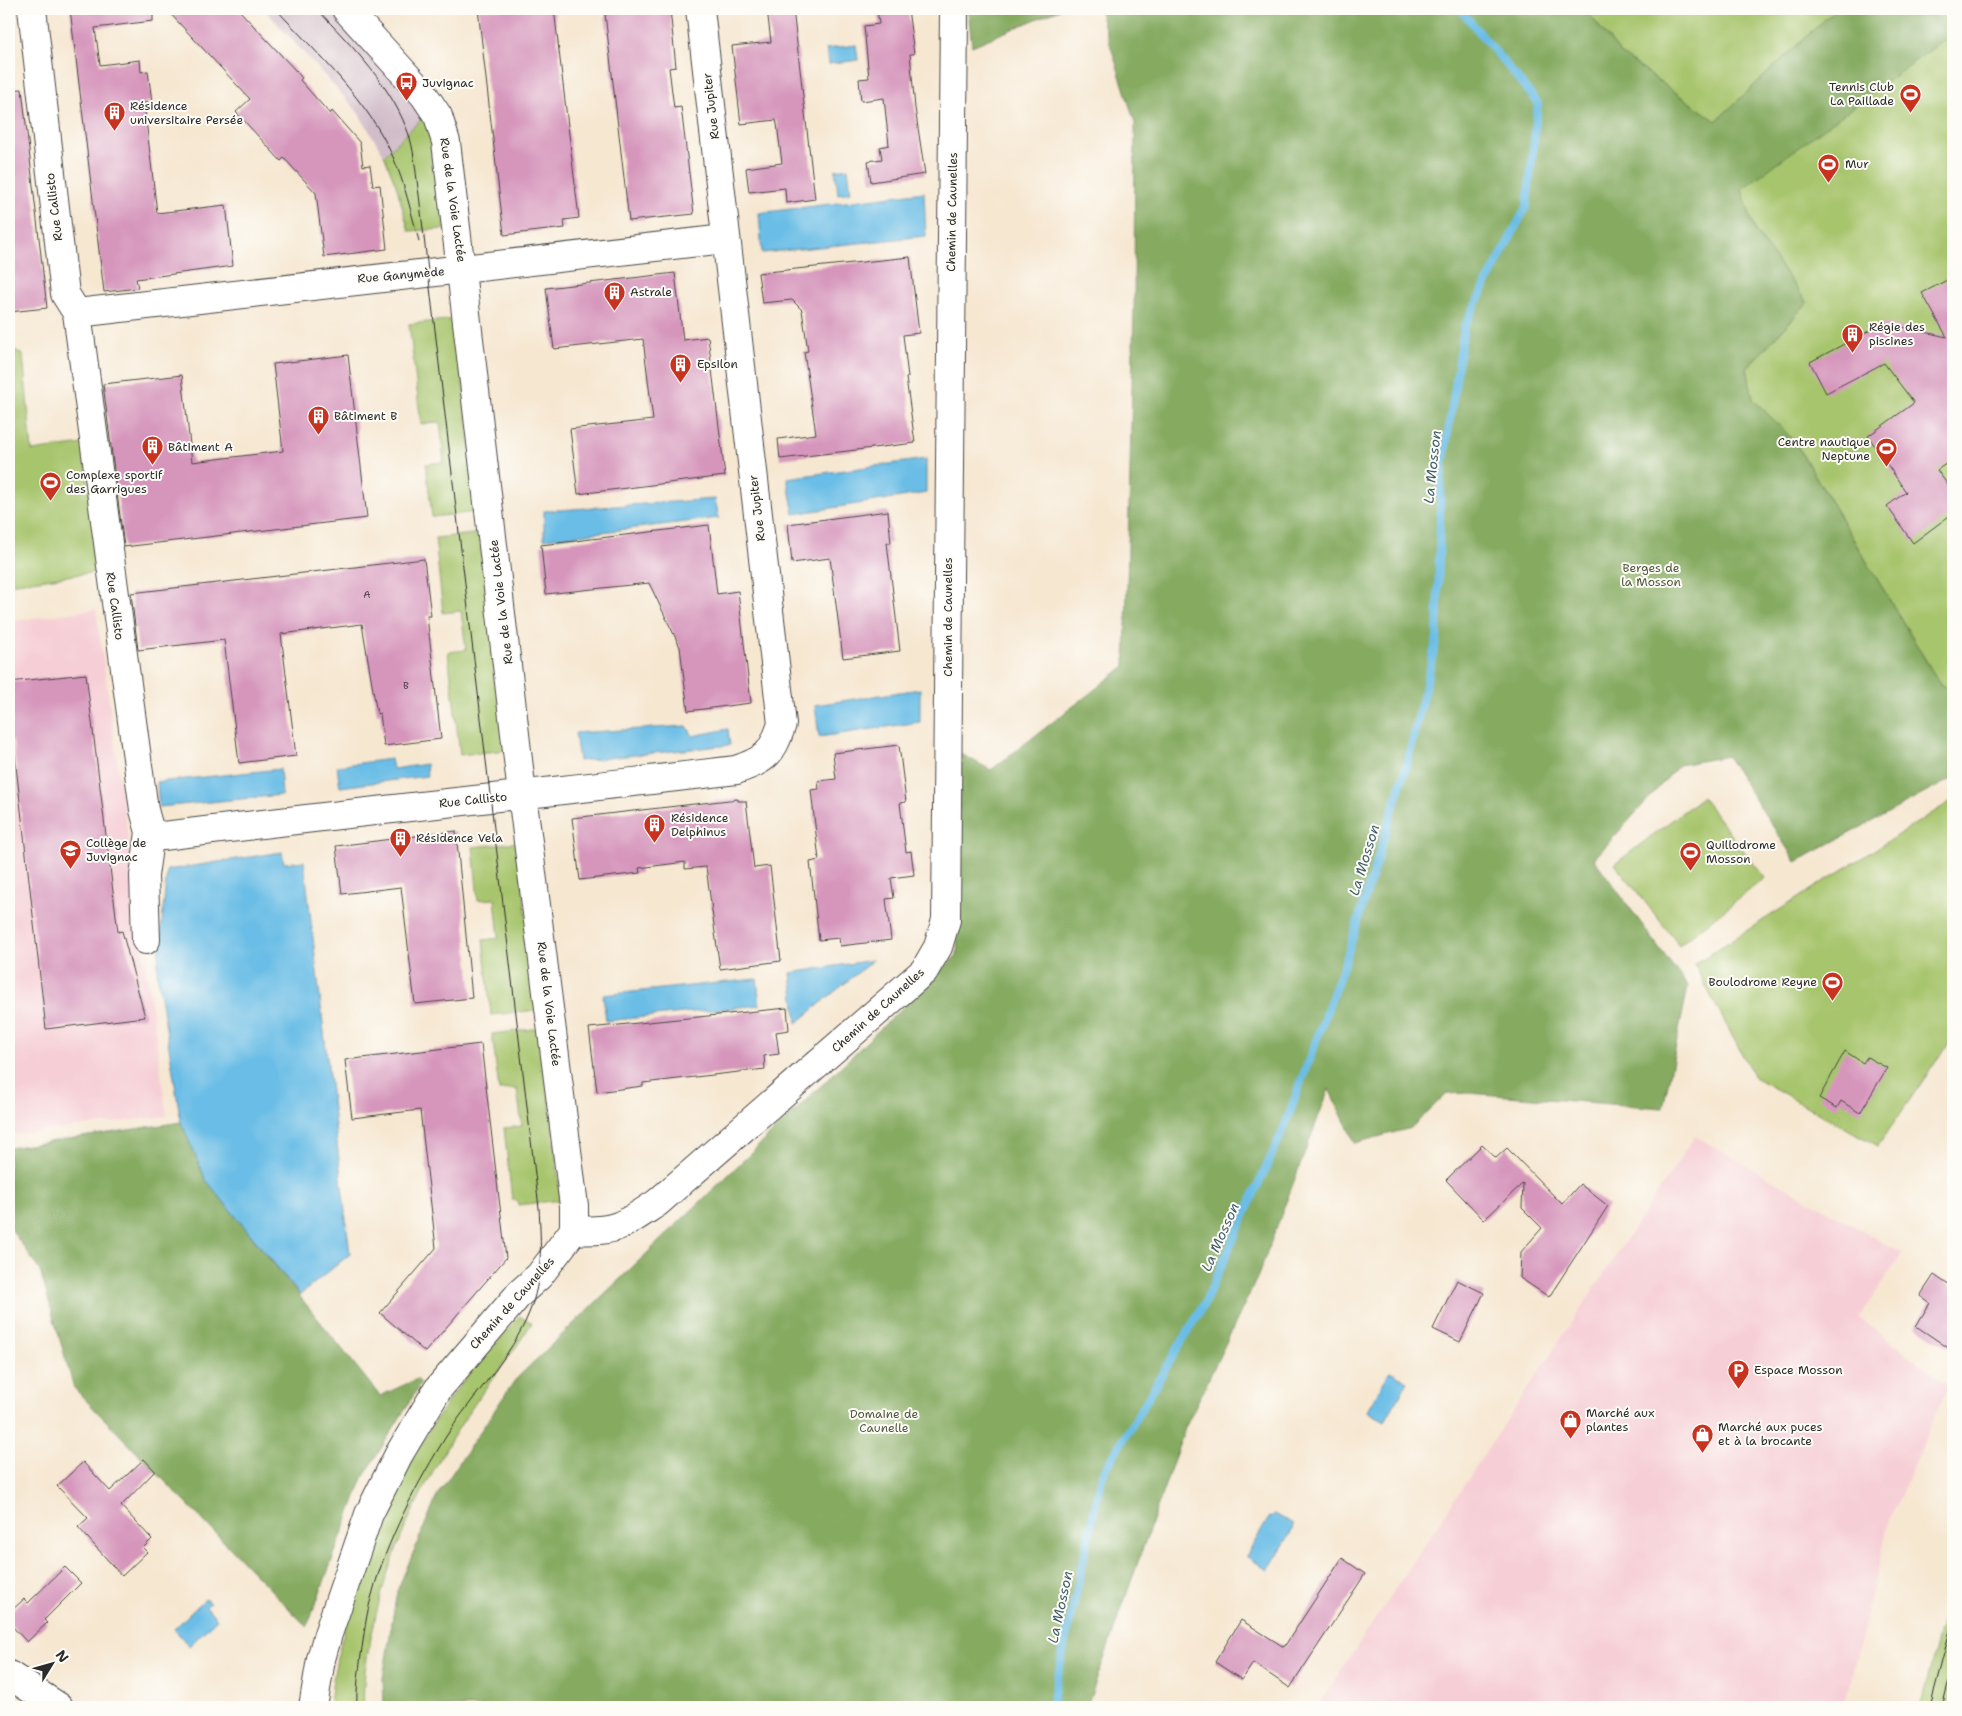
<svg xmlns="http://www.w3.org/2000/svg" width="1962" height="1716" viewBox="0 0 1962 1716" font-family="'Shantell Sans',sans-serif">
	<style>
		.built { fill: #f6cfd6 }
		.industrial { fill: #d1bdc9 }
		.green { fill: #a7c56d; stroke: #69784c }
		.forest { fill: #85aa60; stroke: #586a46 }
		.water { fill: #6abde6; stroke: #4a7488 }
		.lines { fill: none; stroke-linecap: round; stroke-linejoin: round }
		.stream { stroke: #6abde6; stroke-width: 8 }
		.building { fill: #d696bc }
		.minor-casing { stroke: #494744; stroke-width: 30 }
		.major-casing { stroke: #494744; stroke-width: 30 }
		.minor { stroke: #fff; stroke-width: 28 }
		.major { stroke: #fff; stroke-width: 28 }
		.tram { stroke: #2b2b2b; stroke-width: 1 }
		.labels { text-anchor: middle; stroke-width: 4; stroke-linejoin: round; paint-order: stroke }
		.number-label { font-size: 10px; fill: #56464f }
		.poi-label { font-size: 12px; fill: #2b2b2b; stroke: #fdfcf7; text-anchor: start }
		.street-label { font-size: 12px; fill: #2b2b2b; stroke: #fdfcf7 }
		.park-label { font-size: 12px; fill: #50593f; stroke: #fdfcf7 }
		.water-label { font-size: 14px; font-style: italic; fill: #415e6c; stroke: #fdfcf7 }
	</style>
	<rect width="100%" height="100%" fill="#fdfcf7"/>
	<filter id="ink" filterUnits="userSpaceOnUse"><feTurbulence type="fractalNoise" baseFrequency=".02" numOctaves="2"/><feDisplacementMap in="SourceGraphic" scale="10" xChannelSelector="R" yChannelSelector="G"/><feConvolveMatrix kernelMatrix="1 2 1 2 8 2 1 2 1" color-interpolation-filters="sRGB"/></filter>
	<filter id="wash" filterUnits="userSpaceOnUse"><feTurbulence type="fractalNoise" baseFrequency=".0096" numOctaves="4" result="noise"/><feDisplacementMap in="SourceGraphic" scale="20" xChannelSelector="R" yChannelSelector="G"/><feGaussianBlur stdDeviation="1.12" result="paint"/><feColorMatrix in="noise" values="0 0 0 0 0 0 0 0 0 0 0 0 0 0 0 0 0 1.4 0 .05"/><feComposite in="paint" operator="in"/></filter>
	<g filter="url(#wash)">
		<rect width="100%" height="100%" fill="#f6e7d1"/>
		<g class="built">
			<path d="M 96,609 L 167,1116 L 9,1135 L 9,622 Z"/>
			<path d="M 1695,1136 L 1902,1253 L 1859,1318 L 1948,1385 L 1889,1522 L 1844,1707 L 1317,1707 Z"/>
		</g>
		<path class="industrial" d="M 264,9 L 334,9 L 426,115 L 384,155 L 357,111 Z"/>
		<g class="green">
			<path d="M 1585,9 L 1836,9 L 1716,121 L 1622,55 Z"/>
			<path d="M 1953,33 L 1953,692 L 1940,684 L 1795,442 L 1753,399 L 1747,368 L 1807,303 L 1755,231 L 1741,188 Z"/>
			<path d="M 426,115 L 436,140 L 446,229 L 409,231 L 397,188 L 384,155 Z"/>
			<path d="M 456,319 L 478,512 L 432,517 L 426,464 L 444,462 L 440,422 L 421,424 L 409,324 Z"/>
			<path d="M 9,346 L 23,355 L 32,451 L 83,444 L 98,551 L 96,572 L 9,584 Z"/>
			<path d="M 483,533 L 507,750 L 460,755 L 448,652 L 466,650 L 461,611 L 443,613 L 435,538 Z"/>
			<path d="M 1702,797 L 1765,878 L 1679,945 L 1615,864 Z"/>
			<path d="M 1953,800 L 1953,1037 L 1878,1146 L 1754,1077 L 1694,964 Z"/>
			<path d="M 518,842 L 537,1010 L 491,1015 L 483,940 L 499,938 L 495,899 L 478,900 L 473,847 Z"/>
			<path d="M 541,1028 L 561,1200 L 518,1205 L 517,1200 L 512,1200 L 504,1128 L 522,1126 L 517,1089 L 499,1090 L 492,1034 Z"/>
			<path d="M 519,1316 L 532,1323 C 512,1355 487,1384 467,1415 C 424,1481 388,1552 373,1629 C 367,1655 362,1680 364,1707 L 330,1707 C 332,1672 341,1640 351,1607 C 374,1535 404,1467 446,1404 C 468,1372 495,1346 519,1316 Z"/>
			<path d="M 1953,1583 L 1953,1691 L 1949,1707 L 1920,1707 Z"/>
		</g>
		<g class="forest">
			<path d="M 968,9 L 1060,9 L 972,46 Z"/>
			<path d="M 1099,9 L 1585,9 L 1622,55 L 1716,121 L 1836,9 L 1953,9 L 1953,33 L 1742,189 L 1755,231 L 1807,303 L 1747,368 L 1753,399 L 1795,442 L 1940,684 L 1953,692 L 1953,778 L 1796,862 L 1727,756 L 1679,765 L 1594,859 L 1688,987 L 1663,1108 L 1468,1093 L 1446,1094 L 1411,1128 L 1355,1143 L 1329,1089 L 1258,1276 L 1185,1428 L 1087,1707 L 384,1707 L 383,1678 L 397,1591 L 438,1494 L 515,1380 L 957,955 L 961,754 L 991,770 L 1125,666 L 1134,308 L 1135,123 Z"/>
			<path d="M 181,1122 L 206,1180 L 380,1396 L 417,1379 L 421,1383 L 363,1478 L 307,1627 L 74,1388 L 40,1271 L 9,1226 L 9,1148 Z"/>
		</g>
		<g class="water">
			<path d="M 856,45 L 858,60 L 829,64 L 826,49 Z"/>
			<path d="M 848,168 L 851,192 L 838,194 L 835,170 Z"/>
			<path d="M 924,192 L 926,236 L 762,253 L 759,213 Z"/>
			<path d="M 926,459 L 926,493 L 794,514 L 787,478 Z"/>
			<path d="M 715,499 L 719,518 L 544,539 L 544,511 Z"/>
			<path d="M 920,689 L 920,722 L 819,737 L 815,705 Z"/>
			<path d="M 687,726 L 693,736 L 728,729 L 730,745 L 579,761 L 575,733 Z"/>
			<path d="M 391,759 L 393,769 L 426,764 L 427,776 L 340,787 L 337,766 Z"/>
			<path d="M 280,769 L 282,795 L 159,807 L 157,782 Z"/>
			<path d="M 282,852 L 284,863 L 304,861 L 350,1254 L 300,1295 L 206,1180 L 181,1122 L 157,972 L 167,870 Z"/>
			<path d="M 873,960 L 797,1023 L 791,973 Z"/>
			<path d="M 757,979 L 760,1005 L 606,1021 L 603,995 Z"/>
			<path d="M 1390,1371 L 1408,1381 L 1385,1421 L 1367,1411 Z"/>
			<path d="M 1275,1514 L 1293,1524 L 1292,1531 L 1268,1570 L 1246,1556 L 1269,1518 Z"/>
			<path d="M 205,1599 L 210,1603 L 206,1606 L 217,1619 L 189,1646 L 174,1629 Z"/>
		</g>
		<g class="lines">
			<path class="stream" d="M 1051,1707 L 1102,1475 L 1204,1304 L 1284,1128 L 1347,956 L 1407,764 L 1437,638 L 1441,479 L 1464,327 L 1527,205 L 1538,103 L 1460,9"/>
		</g>
		<g id="blocks">
			<g class="building">
				<path d="M 70,9 L 153,9 L 153,21 L 95,28 L 100,65 L 140,60 L 141,72 L 148,71 L 152,102 L 144,103 L 157,213 L 226,205 L 233,266 L 136,279 L 138,288 L 104,292 Z"/>
				<path d="M 166,9 L 238,9 L 295,70 L 302,78 L 300,80 L 330,114 L 332,111 L 360,143 L 363,166 L 370,165 L 373,186 L 380,185 L 387,249 L 324,257 L 316,193 L 284,158 L 281,161 L 236,112 L 250,99 Z"/>
				<path d="M 478,9 L 554,9 L 579,218 L 564,220 L 565,228 L 504,235 Z"/>
				<path d="M 613,9 L 670,9 L 676,67 L 669,68 L 674,108 L 681,107 L 694,214 L 629,221 L 605,14 L 613,13 Z"/>
				<path d="M 767,9 L 793,9 L 815,199 L 786,203 L 785,188 L 749,192 L 746,168 L 782,163 L 777,124 L 776,120 L 741,124 L 732,46 L 771,42 Z"/>
				<path d="M 877,9 L 908,9 L 914,54 L 910,54 L 915,108 L 925,174 L 871,182 L 868,161 L 882,159 L 880,147 L 889,145 L 884,98 L 861,101 L 859,79 L 869,78 L 864,26 L 879,24 Z"/>
				<path d="M 22,89 L 47,308 L 9,312 L 9,90 Z"/>
				<path d="M 910,257 L 919,333 L 903,335 L 908,377 L 906,378 L 915,443 L 780,459 L 778,439 L 816,434 L 804,352 L 808,351 L 802,310 L 792,300 L 762,303 L 758,273 Z"/>
				<path d="M 675,273 L 683,340 L 708,337 L 725,476 L 578,494 L 570,429 L 653,420 L 643,339 L 554,349 L 546,288 Z"/>
				<path d="M 1953,277 L 1953,459 L 1937,470 L 1953,492 L 1953,513 L 1913,543 L 1887,506 L 1906,492 L 1868,436 L 1914,403 L 1884,363 L 1826,393 L 1810,362 L 1884,323 L 1947,337 L 1922,293 Z"/>
				<path d="M 348,355 L 367,518 L 124,547 L 103,384 L 182,375 L 192,462 L 283,451 L 273,364 Z"/>
				<path d="M 888,511 L 891,543 L 887,543 L 900,651 L 843,658 L 830,558 L 792,563 L 788,524 Z"/>
				<path d="M 709,525 L 717,594 L 738,591 L 751,703 L 688,711 L 680,647 L 649,583 L 546,594 L 541,545 Z"/>
				<path d="M 424,559 L 431,616 L 427,616 L 441,739 L 384,746 L 380,713 L 377,714 L 362,624 L 281,634 L 296,756 L 239,763 L 224,640 L 138,650 L 131,593 Z"/>
				<path d="M 86,674 L 118,932 L 122,931 L 145,1017 L 46,1029 L 13,740 L 9,741 L 9,682 Z"/>
				<path d="M 899,745 L 906,802 L 900,803 L 906,852 L 911,851 L 914,875 L 891,878 L 894,898 L 886,899 L 891,940 L 840,946 L 839,938 L 819,940 L 810,862 L 819,860 L 811,790 L 819,789 L 818,781 L 836,779 L 833,753 Z"/>
				<path d="M 738,799 L 738,801 L 746,801 L 754,868 L 770,866 L 781,961 L 720,969 L 706,867 L 685,869 L 685,862 L 639,868 L 640,873 L 580,880 L 572,818 Z"/>
				<path d="M 456,831 L 472,998 L 415,1004 L 401,887 L 342,894 L 336,846 Z"/>
				<path d="M 787,1008 L 789,1030 L 776,1032 L 779,1054 L 764,1056 L 765,1069 L 643,1083 L 643,1086 L 597,1092 L 589,1028 Z"/>
				<path d="M 481,1044 L 506,1258 L 425,1352 L 380,1313 L 436,1248 L 420,1110 L 352,1118 L 345,1060 Z"/>
				<path d="M 1845,1051 L 1863,1063 L 1867,1057 L 1887,1068 L 1860,1113 L 1841,1101 L 1837,1108 L 1819,1098 Z"/>
				<path d="M 1482,1145 L 1496,1158 L 1507,1148 L 1562,1204 L 1580,1184 L 1608,1206 L 1549,1297 L 1520,1278 L 1521,1252 L 1542,1228 L 1522,1208 L 1523,1183 L 1484,1220 L 1446,1180 Z"/>
				<path d="M 1934,1275 L 1953,1288 L 1953,1351 L 1916,1326 L 1930,1303 L 1920,1296 Z"/>
				<path d="M 1457,1280 L 1484,1293 L 1460,1342 L 1433,1329 Z"/>
				<path d="M 144,1459 L 155,1471 L 121,1506 L 152,1539 L 143,1548 L 147,1552 L 122,1576 L 78,1527 L 88,1518 L 57,1486 L 83,1462 L 110,1491 Z"/>
				<path d="M 1342,1558 L 1365,1574 L 1290,1688 L 1253,1663 L 1242,1680 L 1215,1662 L 1241,1620 L 1284,1647 Z"/>
				<path d="M 65,1567 L 81,1583 L 44,1620 L 47,1623 L 27,1642 L 9,1623 L 9,1613 L 24,1599 L 28,1603 Z"/>
			</g>
		</g>
	</g>
	<g filter="url(#ink)">
		<use href="#blocks" fill-opacity="0" stroke="#494744" stroke-width="1"/>
		<g class="lines">
			<defs>
				<g id="minor">
					<path d="M 32,9 L 65,294 L 77,313 L 144,810 L 150,832 L 144,876 L 146,940"/>
					<path d="M 346,9 L 424,95 L 438,116 L 446,142 L 522,794 L 574,1206 L 574,1230"/>
					<path d="M 77,313 L 725,239"/>
					<path d="M 150,832 L 163,836 C 354,812 545,793 736,770 C 767,759 772,754 782,724 L 700,9"/>
					<path d="M 574,1230 C 616,1233 623,1225 657,1203 L 924,971 L 938,947 L 946,920 L 954,9"/>
					<path d="M 313,1707 L 321,1659 L 328,1634 L 369,1514 L 399,1454 L 438,1389 L 520,1293 L 539,1276 L 574,1230"/>
				</g>
				<path id="major" d="M 9,1675 L 59,1707"/>
			</defs>
			<use href="#minor" class="minor-casing"/>
			<use href="#major" class="major-casing"/>
			<use href="#minor" class="minor"/>
			<use href="#major" class="major"/>
			<g class="tram">
				<path d="M 276,9 C 318,55 368,100 393,157 C 405,184 411,213 419,241"/>
				<path d="M 317,9 C 353,48 393,86 410,138 C 415,156 416,176 419,195 L 539,1208 C 541,1244 543,1279 529,1313 C 512,1356 473,1395 447,1435 C 418,1481 386,1542 372,1595 C 366,1614 364,1635 361,1655 C 359,1671 356,1690 357,1707"/>
				<path d="M 1930,1707 L 1953,1619"/>
				<path d="M 1942,1707 L 1953,1665"/>
			</g>
		</g>
	</g>
	<defs>
		<symbol id="bus-pin" viewBox="-11 -11 22 30"><path d="M0 17L-7.5 6A9.5 9.5 0 1 1 7.5 6Z" fill="#c8321e" stroke="#fdfcf7"/><path d="M-5-6H5V4H4V6H2V4H-2V6H-4V4H-5ZM-3.5-4V0h7V-4ZM-3.5 1.2v1.5H-2V1.2ZM2 1.2v1.5H3.5V1.2Z" fill="#fff"/></symbol>
		<symbol id="stadium-pin" viewBox="-11 -11 22 30"><path d="M0 17L-7.5 6A9.5 9.5 0 1 1 7.5 6Z" fill="#c8321e" stroke="#fdfcf7"/><path d="M0-5a6.5 5 0 1 0 0 10a6.5 5 0 1 0 0-10ZM-3.5-1.8h7v3.6h-7Z" fill="#fff"/></symbol>
		<symbol id="building-pin" viewBox="-11 -11 22 30"><path d="M0 17L-7.5 6A9.5 9.5 0 1 1 7.5 6Z" fill="#c8321e" stroke="#fdfcf7"/><path d="M-4-6H4V6H1V3H-1V6H-4ZM-2.5-4.3h1.7v1.8h-1.7ZM.8-4.3h1.7v1.8H.8ZM-2.5-1h1.7V.8h-1.7ZM.8-1h1.7V.8H.8Z" fill="#fff"/></symbol>
		<symbol id="school-pin" viewBox="-11 -11 22 30"><path d="M0 17L-7.5 6A9.5 9.5 0 1 1 7.5 6Z" fill="#c8321e" stroke="#fdfcf7"/><path d="M0-5L7-2L0 1L-7-2ZM-4 1L0 2.5L4 1V4Q0 6-4 4Z" fill="#fff"/></symbol>
		<symbol id="parking-pin" viewBox="-11 -11 22 30"><path d="M0 17L-7.5 6A9.5 9.5 0 1 1 7.5 6Z" fill="#c8321e" stroke="#fdfcf7"/><path d="M-3.5-5.5H1a3.5 3.5 0 0 1 0 7H-1V5.5H-3.5ZM-1-3.4V-.6H.8a1.4 1.4 0 0 0 0-2.8Z" fill="#fff"/></symbol>
		<symbol id="shop-pin" viewBox="-11 -11 22 30"><path d="M0 17L-7.5 6A9.5 9.5 0 1 1 7.5 6Z" fill="#c8321e" stroke="#fdfcf7"/><path d="M-5-2.5h2.3a2.7 3.5 0 0 1 5.4 0H5L5.5 6h-11ZM-1.5-2.5h3a1.5 2.3 0 0 0-3 0Z" fill="#fff"/></symbol>
	</defs>
	<g fill-rule="evenodd">
		<use href="#bus-pin" x="394" y="70" width="25" height="34"/>
		<use href="#stadium-pin" x="1898" y="82" width="25" height="34"/>
		<use href="#building-pin" x="102" y="100" width="25" height="34"/>
		<use href="#stadium-pin" x="1816" y="152" width="25" height="34"/>
		<use href="#building-pin" x="602" y="280" width="25" height="34"/>
		<use href="#building-pin" x="1840" y="322" width="25" height="34"/>
		<use href="#building-pin" x="668" y="352" width="25" height="34"/>
		<use href="#building-pin" x="306" y="404" width="25" height="34"/>
		<use href="#building-pin" x="140" y="434" width="25" height="34"/>
		<use href="#stadium-pin" x="1874" y="436" width="25" height="34"/>
		<use href="#stadium-pin" x="38" y="470" width="25" height="34"/>
		<use href="#building-pin" x="642" y="812" width="25" height="34"/>
		<use href="#building-pin" x="388" y="826" width="25" height="34"/>
		<use href="#school-pin" x="58" y="838" width="25" height="34"/>
		<use href="#stadium-pin" x="1678" y="840" width="25" height="34"/>
		<use href="#stadium-pin" x="1820" y="970" width="25" height="34"/>
		<use href="#parking-pin" x="1726" y="1358" width="25" height="34"/>
		<use href="#shop-pin" x="1558" y="1408" width="25" height="34"/>
		<use href="#shop-pin" x="1690" y="1422" width="25" height="34"/>
	</g>
	<g class="labels">
		<g class="number-label">
			<text x="367" y="598">A</text>
			<text x="406" y="689">B</text>
		</g>
		<g class="poi-label">
			<text x="422" y="87">Juvignac</text>
			<text x="1894" y="91" text-anchor="end">Tennis Club<tspan x="1894" dy="14">La Paillade</tspan></text>
			<text x="130" y="110">Résidence<tspan x="130" dy="14">universitaire Persée</tspan></text>
			<text x="1845" y="168">Mur</text>
			<text x="630" y="296">Astrale</text>
			<text x="1869" y="331">Régie des<tspan x="1869" dy="14">piscines</tspan></text>
			<text x="697" y="368">Epsilon</text>
			<text x="334" y="420">Bâtiment B</text>
			<text x="1870" y="446" text-anchor="end">Centre nautique<tspan x="1870" dy="14">Neptune</tspan></text>
			<text x="168" y="451">Bâtiment A</text>
			<text x="66" y="479">Complexe sportif<tspan x="66" dy="14">des Garrigues</tspan></text>
			<text x="671" y="822">Résidence<tspan x="671" dy="14">Delphinus</tspan></text>
			<text x="416" y="842">Résidence Vela</text>
			<text x="86" y="847">Collège de<tspan x="86" dy="14">Juvignac</tspan></text>
			<text x="1706" y="849">Quillodrome<tspan x="1706" dy="14">Mosson</tspan></text>
			<text x="1817" y="986" text-anchor="end">Boulodrome Reyne</text>
			<text x="1754" y="1374">Espace Mosson</text>
			<text x="1586" y="1417">Marché aux<tspan x="1586" dy="14">plantes</tspan></text>
			<text x="1718" y="1431">Marché aux puces<tspan x="1718" dy="14">et à la brocante</tspan></text>
		</g>
		<g class="street-label">
			<text transform="translate(711 106) rotate(-97)" y="4">Rue Jupiter</text>
			<text transform="translate(453 200) rotate(82)" y="4">Rue de la Voie Lactée</text>
			<text transform="translate(54 207) rotate(-97)" y="4">Rue Callisto</text>
			<text transform="translate(952 212) rotate(-89)" y="4">Chemin de Caunelles</text>
			<text transform="translate(401 275) rotate(-5)" y="4">Rue Ganymède</text>
			<text transform="translate(757 508) rotate(-97)" y="4">Rue Jupiter</text>
			<text transform="translate(501 602) rotate(-97)" y="4">Rue de la Voie Lactée</text>
			<text transform="translate(115 606) rotate(82)" y="4">Rue Callisto</text>
			<text transform="translate(948 617) rotate(-90)" y="4">Chemin de Caunelles</text>
			<text transform="translate(473 800) rotate(-6)" y="4">Rue Callisto</text>
			<text transform="translate(549 1004) rotate(83)" y="4">Rue de la Voie Lactée</text>
			<text transform="translate(878 1010) rotate(-42)" y="4">Chemin de Caunelles</text>
			<text transform="translate(512 1303) rotate(-48)" y="4">Chemin de Caunelles</text>
		</g>
		<g class="park-label">
			<text x="1651" y="572">Berges de<tspan x="1651" dy="14">la Mosson</tspan></text>
			<text x="884" y="1418">Domaine de<tspan x="884" dy="14">Caunelle</tspan></text>
		</g>
		<g class="water-label">
			<text transform="translate(1432 467) rotate(-84)" y="5">La Mosson</text>
			<text transform="translate(1364 860) rotate(-73)" y="5">La Mosson</text>
			<text transform="translate(1220 1237) rotate(-66)" y="5">La Mosson</text>
			<text transform="translate(1060 1607) rotate(-78)" y="5">La Mosson</text>
		</g>
	</g>
	<rect width="1962" height="1716" fill="none" stroke="#fdfcf7" stroke-width="30"/>
	<g transform="translate(52 1664) rotate(53)" stroke="#fdfcf7" stroke-width="4" paint-order="stroke">
	<path d="M0-4L9 19L0 12L-9 19Z" fill="#2b2b2b"/>
	<text y="-8" font-size="14" font-weight="bold" text-anchor="middle" fill="#2b2b2b">N</text>
	</g>
</svg>
